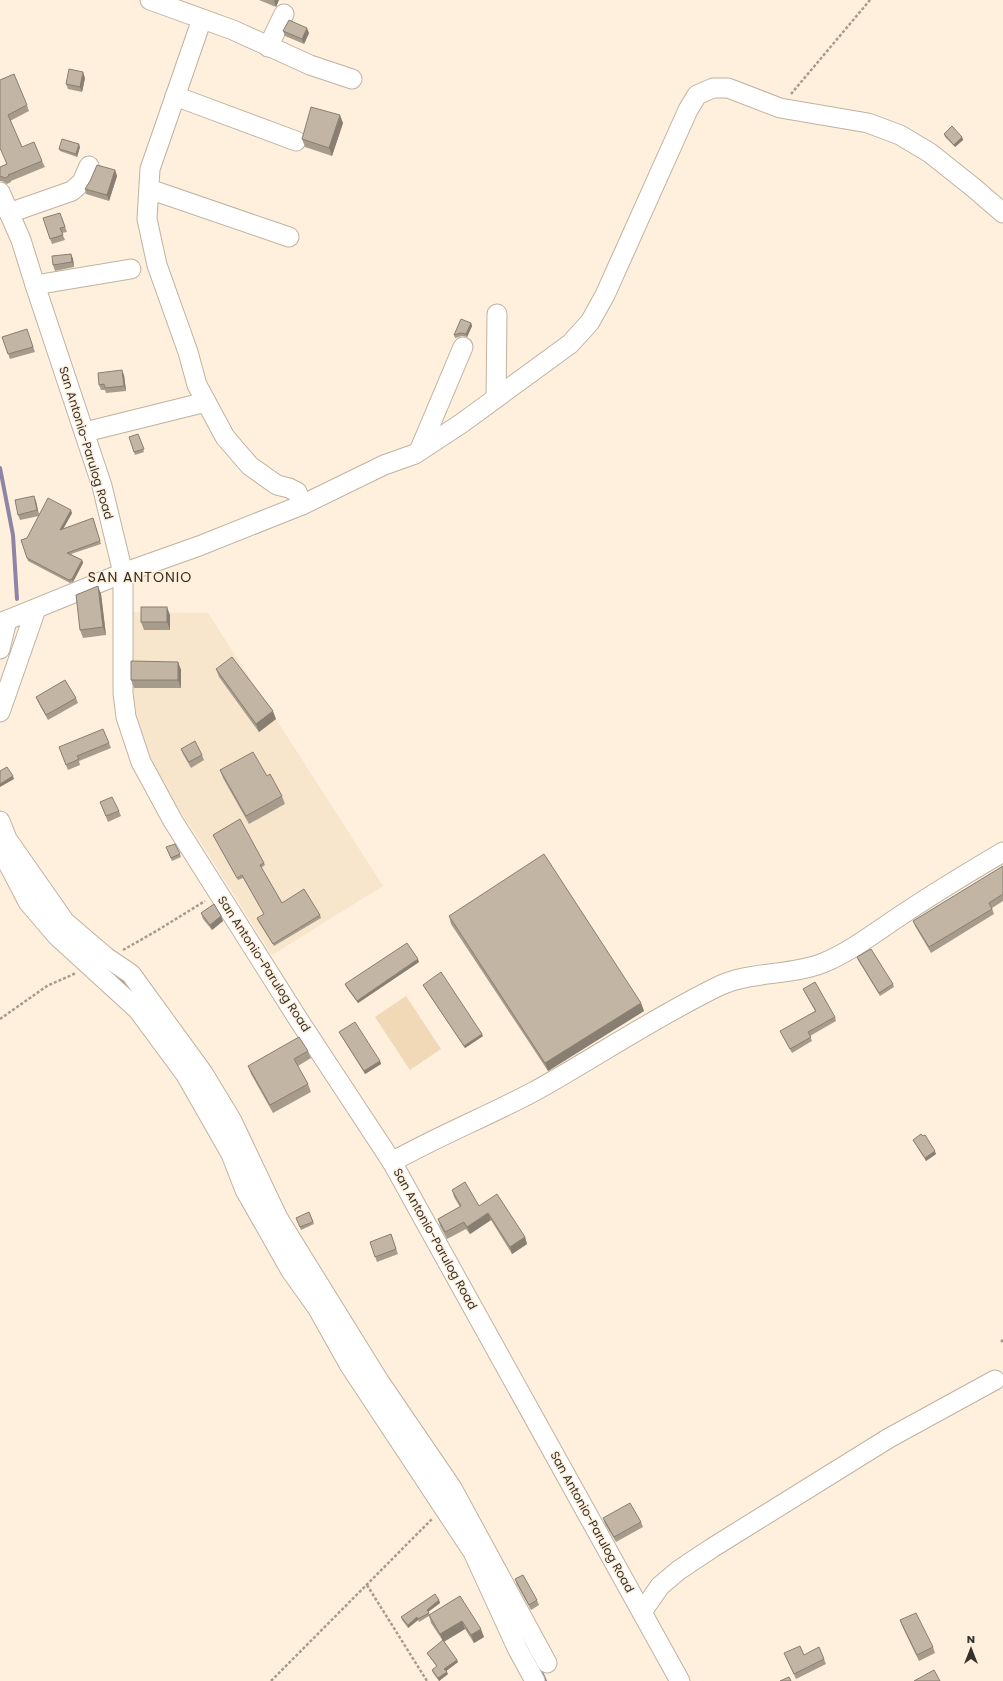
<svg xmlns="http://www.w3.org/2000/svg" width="1003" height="1681" viewBox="0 0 1003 1681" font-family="Poppins,sans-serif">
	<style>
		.built { fill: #f7e5cc }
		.green { fill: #f1d9b8 }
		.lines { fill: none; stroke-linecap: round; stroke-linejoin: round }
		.stream { stroke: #8e84a6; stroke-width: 4 }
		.minor-casing { stroke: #bfb2a0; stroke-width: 21 }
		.path { stroke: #a69c8e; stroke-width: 2.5; stroke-dasharray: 3 2; stroke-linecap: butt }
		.minor { stroke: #fff; stroke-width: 19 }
		.wall { fill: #a79c8c }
		.shaded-wall { fill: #887f72 }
		.building { fill: #c2b5a3; stroke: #887f72 }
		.labels { text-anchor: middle; stroke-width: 3; stroke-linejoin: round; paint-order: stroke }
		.street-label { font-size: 12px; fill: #363129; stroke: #fef0dd }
		.quarter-label { font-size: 14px; letter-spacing: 1px; fill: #382e1f; stroke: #fef0dd }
	</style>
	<rect width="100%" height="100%" fill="#fef0dd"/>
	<path class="built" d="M 132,612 L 208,613 L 383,886 L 272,955 L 195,833 L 147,762 L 130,696 Z"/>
	<path class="green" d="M 406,996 L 441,1049 L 410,1070 L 375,1017 Z"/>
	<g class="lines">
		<g class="stream">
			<path d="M 0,468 L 13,535 L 17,599"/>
			<path d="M 106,968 L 121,980 L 127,988"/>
			<path d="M 522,1637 L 535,1661"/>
			<path d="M 542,1674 L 545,1681"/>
		</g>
		<defs>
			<g id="minor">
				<path d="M 150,0 L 233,30 L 310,65 L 352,79"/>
				<path d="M 202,19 L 150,169 L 147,219 L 157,265 L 188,352 L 197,385 L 225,437 L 250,466 L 277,485 L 289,488 L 297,492 L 302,505"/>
				<path d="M 268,47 L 284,14"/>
				<path d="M 175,96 L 296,141"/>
				<path d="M 149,189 L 289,237"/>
				<path d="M 0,192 L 21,240 L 35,285 L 102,486 L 123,573 L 123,693 L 126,717 L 141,762 L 173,821 L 300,1022 L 392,1162 L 680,1681"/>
				<path d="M 9,213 L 72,191 L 82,182 L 89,166"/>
				<path d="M 35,285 L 131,269"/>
				<path d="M 496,398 L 497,314"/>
				<path d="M 85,432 L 206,402"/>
				<path d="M 420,449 L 463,347"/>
				<path d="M 0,623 L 123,573 L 199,546 L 302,505 L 384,465 L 415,454 L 462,423 L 570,344 L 590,322 L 605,295 L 688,110 L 697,95 L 713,88 L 728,88 L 780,108 L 868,123 L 900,135 L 930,153 L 974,188 L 1003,213"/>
				<path d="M 0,649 L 7,620"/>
				<path d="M 0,712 L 36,609"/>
				<path d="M 0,821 L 7,839 L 65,922 L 106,957 L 131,974 L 203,1073 L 232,1121 L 278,1218 L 379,1381 L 452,1488 L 547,1663"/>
				<path d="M 0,848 L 28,902 L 57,936 L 138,1010 L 186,1075 L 231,1154 L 245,1190 L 291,1271 L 318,1309 L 350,1366 L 473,1552 L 517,1648 L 535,1681"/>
				<path d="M 392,1162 C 438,1136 488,1116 535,1091 C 596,1057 655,1017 719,986 C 751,971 790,976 823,963 C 852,951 877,931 903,914 C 936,892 969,872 1003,852"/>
				<path d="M 642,1612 L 660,1586 L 679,1570 L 712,1548 L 889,1438 L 995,1380"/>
			</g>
		</defs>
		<use href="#minor" class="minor-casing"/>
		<g class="path">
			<path d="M 791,94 L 870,0"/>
			<path d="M 123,950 L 158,930 L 205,901"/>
			<path d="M 0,1019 L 47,986 L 76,973"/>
			<path d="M 1001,1342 L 1003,1340"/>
			<path d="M 367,1585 L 427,1681"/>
			<path d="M 271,1681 L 432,1519"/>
		</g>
		<use href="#minor" class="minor"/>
	</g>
	<g class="wall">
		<path d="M 259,0 L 279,0 L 276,7 Z"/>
		<path d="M 283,31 L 309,33 L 304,44 L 285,36 Z"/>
		<path d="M 85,78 L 82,92 L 68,89 L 66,84 Z"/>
		<path d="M 0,80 L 27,105 L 29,111 L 10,121 L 22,147 L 42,161 L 45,167 L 11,181 L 11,182 L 7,184 L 2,181 L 0,181 L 0,167 L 6,164 Z"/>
		<path d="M 343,123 L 332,156 L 305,147 L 302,139 Z"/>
		<path d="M 944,134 L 962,137 L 963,140 L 955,147 L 945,137 Z"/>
		<path d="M 80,147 L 77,157 L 60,151 L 59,149 Z"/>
		<path d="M 115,170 L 117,176 L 109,201 L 86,194 L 85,189 L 90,181 Z"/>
		<path d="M 62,218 L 67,232 L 62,233 L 65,240 L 52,244 L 50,239 Z"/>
		<path d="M 71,254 L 73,259 L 74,267 L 55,271 L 53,265 Z"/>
		<path d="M 471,323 L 472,326 L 467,337 L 462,336 L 455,338 L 454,335 Z"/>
		<path d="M 29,335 L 35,352 L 10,359 L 2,337 Z"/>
		<path d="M 124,375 L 126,391 L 106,393 L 105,390 L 101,390 L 99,385 Z"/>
		<path d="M 138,434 L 144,452 L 135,455 L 129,437 Z"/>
		<path d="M 36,501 L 39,515 L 72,513 L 63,529 L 93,518 L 101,544 L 71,554 L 82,560 L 83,563 L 73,582 L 70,583 L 28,561 L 21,540 L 27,538 L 39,516 L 20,520 L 18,515 Z"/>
		<path d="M 101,594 L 106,635 L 83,638 L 80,630 Z"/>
		<path d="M 170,615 L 170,630 L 144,630 L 141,622 Z"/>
		<path d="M 178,662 L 181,670 L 181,688 L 134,688 L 131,680 Z"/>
		<path d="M 216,669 L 276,719 L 259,732 L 219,677 Z"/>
		<path d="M 36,697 L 76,698 L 78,703 L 48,720 L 38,702 Z"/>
		<path d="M 109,743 L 111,748 L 79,761 L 80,765 L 68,770 L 59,747 Z"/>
		<path d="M 181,749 L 202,755 L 204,760 L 191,768 L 183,754 Z"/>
		<path d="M 220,770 L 267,776 L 282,796 L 285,804 L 249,824 L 223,778 Z"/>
		<path d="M 100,802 L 119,811 L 121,816 L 108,822 Z"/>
		<path d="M 213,835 L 264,863 L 265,865 L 261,868 L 282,903 L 320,915 L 321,918 L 274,946 L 258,921 L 257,918 L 264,914 L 243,878 L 238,880 Z"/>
		<path d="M 166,847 L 180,854 L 181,857 L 172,861 Z"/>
		<path d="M 1003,866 L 1003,901 L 992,908 L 994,914 L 931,953 L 915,926 L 913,921 Z"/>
		<path d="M 201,913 L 221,916 L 223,921 L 212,930 L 203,919 Z"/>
		<path d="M 449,916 L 641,1003 L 644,1011 L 548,1071 L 451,924 Z"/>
		<path d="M 857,957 L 893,984 L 894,987 L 880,996 L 858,960 Z"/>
		<path d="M 419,962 L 358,1003 L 346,987 L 345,984 Z"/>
		<path d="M 423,985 L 483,1036 L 465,1048 L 424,987 Z"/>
		<path d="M 803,989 L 835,1017 L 836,1021 L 810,1036 L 812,1041 L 792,1053 L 782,1035 L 780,1031 L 815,1011 L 805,993 Z"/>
		<path d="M 339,1032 L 380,1061 L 381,1064 L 365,1074 L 340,1034 Z"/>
		<path d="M 308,1051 L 311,1058 L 298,1066 L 308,1084 L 311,1092 L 273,1113 L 251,1074 L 248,1066 Z"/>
		<path d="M 913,1140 L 936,1154 L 926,1161 L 914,1142 Z"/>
		<path d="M 452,1190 L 479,1206 L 525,1237 L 527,1244 L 512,1254 L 491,1220 L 470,1234 L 466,1229 L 447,1239 L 440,1226 L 438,1219 L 460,1207 L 454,1197 Z"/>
		<path d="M 309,1212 L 314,1224 L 301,1230 L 296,1218 Z"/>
		<path d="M 391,1234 L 398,1254 L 377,1262 L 370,1242 Z"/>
		<path d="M 603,1518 L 641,1522 L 643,1527 L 616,1542 L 605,1524 Z"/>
		<path d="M 515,1579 L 537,1600 L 539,1605 L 531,1610 L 517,1585 Z"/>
		<path d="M 460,1596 L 484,1637 L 474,1643 L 465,1629 L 444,1642 L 457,1660 L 458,1662 L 446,1671 L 448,1674 L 439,1681 L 433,1673 L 432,1670 L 437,1667 L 428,1655 L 427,1653 L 443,1641 L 431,1623 L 429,1616 L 419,1622 L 418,1620 L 408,1628 L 402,1620 L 401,1617 L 439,1600 L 440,1603 L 428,1612 L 430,1615 Z"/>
		<path d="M 900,1620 L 933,1647 L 935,1653 L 919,1661 L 902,1626 Z"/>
		<path d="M 784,1653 L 804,1655 L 824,1659 L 826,1664 L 796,1679 Z"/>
	</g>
	<g class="shaded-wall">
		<path d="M 275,0 L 279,0 L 276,7 L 274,1 Z"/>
		<path d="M 307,28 L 309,33 L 304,44 L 302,39 Z"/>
		<path d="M 83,72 L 85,78 L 82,92 L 80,87 Z"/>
		<path d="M 340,115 L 343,123 L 332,156 L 329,148 Z"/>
		<path d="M 962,137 L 963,140 L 955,147 L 954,145 Z"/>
		<path d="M 79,144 L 80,147 L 77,157 L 76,154 Z"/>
		<path d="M 115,170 L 117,176 L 109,201 L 107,195 Z"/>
		<path d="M 71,254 L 73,259 L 74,267 L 72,262 Z"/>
		<path d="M 471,323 L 472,326 L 467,337 L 466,334 Z"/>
		<path d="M 122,370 L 124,375 L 126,391 L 124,386 Z"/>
		<path d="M 34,496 L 36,501 L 39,516 L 37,510 Z"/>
		<path d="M 71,510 L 72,513 L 61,533 L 60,530 Z"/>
		<path d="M 82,560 L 83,563 L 73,582 L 72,579 Z"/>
		<path d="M 98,586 L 101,594 L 106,635 L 103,627 Z"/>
		<path d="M 167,607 L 170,615 L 170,630 L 167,622 Z"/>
		<path d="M 178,662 L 181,670 L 181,688 L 178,680 Z"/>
		<path d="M 273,711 L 276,719 L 259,732 L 256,724 Z"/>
		<path d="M 13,776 L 14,779 L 0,787 L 0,784 Z"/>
		<path d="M 221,916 L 223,921 L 212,930 L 210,925 Z"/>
		<path d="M 418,959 L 419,962 L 358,1003 L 357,1001 Z"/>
		<path d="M 641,1003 L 644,1011 L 548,1071 L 545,1063 Z"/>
		<path d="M 482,1034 L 483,1036 L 465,1048 L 464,1046 Z"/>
		<path d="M 380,1061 L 381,1064 L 365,1074 L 364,1071 Z"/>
		<path d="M 935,1151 L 936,1154 L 926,1161 L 925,1158 Z"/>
		<path d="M 488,1213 L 491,1220 L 470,1234 L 467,1227 Z"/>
		<path d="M 525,1237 L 527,1244 L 512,1254 L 510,1247 Z"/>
		<path d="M 439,1600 L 440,1603 L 428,1612 L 427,1610 Z"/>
		<path d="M 417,1617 L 418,1620 L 408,1628 L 408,1625 Z"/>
		<path d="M 462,1621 L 465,1629 L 443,1642 L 440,1634 Z"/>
		<path d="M 481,1629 L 484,1637 L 474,1643 L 471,1635 Z"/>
		<path d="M 457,1660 L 458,1662 L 445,1672 L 444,1669 Z"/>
		<path d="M 447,1672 L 448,1674 L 439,1681 L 438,1678 Z"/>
	</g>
	<g class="building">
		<path d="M 289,20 L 307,28 L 302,39 L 283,31 Z"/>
		<path d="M 69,69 L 83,72 L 80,87 L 66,84 Z"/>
		<path d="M 14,74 L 27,105 L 8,115 L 22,147 L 34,142 L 42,161 L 8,175 L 9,176 L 5,178 L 0,176 L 0,167 L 7,164 L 0,148 L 0,80 Z"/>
		<path d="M 311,107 L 340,115 L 329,148 L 302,139 Z"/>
		<path d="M 952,126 L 962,137 L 954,145 L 944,134 Z"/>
		<path d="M 62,139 L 79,144 L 76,154 L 59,149 Z"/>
		<path d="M 97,165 L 115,170 L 107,195 L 85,189 L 90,181 Z"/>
		<path d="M 60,213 L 65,227 L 60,228 L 63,235 L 50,239 L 43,218 Z"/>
		<path d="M 71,254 L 72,262 L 53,265 L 52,256 Z"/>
		<path d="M 461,319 L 471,323 L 466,334 L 461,333 L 454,335 Z"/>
		<path d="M 27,329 L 33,347 L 8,354 L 2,337 Z"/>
		<path d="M 122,370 L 124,386 L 105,388 L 104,384 L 99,385 L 98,373 Z"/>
		<path d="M 138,434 L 144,449 L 134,452 L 129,437 Z"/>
		<path d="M 34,496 L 37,510 L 18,515 L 15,500 Z"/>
		<path d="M 48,498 L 71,510 L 60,530 L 93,518 L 100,541 L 67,553 L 82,560 L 72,579 L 69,580 L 27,558 L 21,540 L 27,538 Z"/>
		<path d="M 98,586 L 103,627 L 80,630 L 76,595 Z"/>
		<rect x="141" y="607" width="26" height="15"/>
		<path d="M 232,657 L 273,711 L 256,724 L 216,669 Z"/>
		<path d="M 131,661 L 178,662 L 178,680 L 131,680 Z"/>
		<path d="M 65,680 L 76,698 L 46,715 L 36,697 Z"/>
		<path d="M 103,729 L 109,743 L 77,756 L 79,759 L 66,765 L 59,747 Z"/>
		<path d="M 195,741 L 202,755 L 189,762 L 181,749 Z"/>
		<path d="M 253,752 L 267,776 L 270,774 L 282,796 L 246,816 L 220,770 Z"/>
		<path d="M 7,767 L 13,776 L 0,784 L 0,771 Z"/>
		<path d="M 112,797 L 119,811 L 106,816 L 100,802 Z"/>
		<path d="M 240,819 L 264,863 L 260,865 L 282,903 L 304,889 L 320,915 L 273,944 L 257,918 L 264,914 L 242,875 L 237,878 L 213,835 Z"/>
		<path d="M 175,844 L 180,854 L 171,858 L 166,847 Z"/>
		<path d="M 544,854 L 641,1003 L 545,1063 L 449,916 Z"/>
		<path d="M 1003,866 L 1003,894 L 989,903 L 992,909 L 929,947 L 913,921 Z"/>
		<path d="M 214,904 L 221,916 L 210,925 L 201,913 Z"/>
		<path d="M 407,943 L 418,959 L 357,1001 L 345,984 Z"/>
		<path d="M 871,949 L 893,984 L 879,993 L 857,957 Z"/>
		<path d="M 441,972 L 482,1034 L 464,1046 L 423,985 Z"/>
		<path d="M 815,982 L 835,1017 L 808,1032 L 811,1037 L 790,1049 L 780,1031 L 816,1011 L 803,989 Z"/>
		<path d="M 355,1022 L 380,1061 L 364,1071 L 339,1032 Z"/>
		<path d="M 299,1037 L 308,1051 L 294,1059 L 308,1084 L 270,1105 L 248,1066 Z"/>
		<path d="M 921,1134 L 923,1136 L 925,1135 L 935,1151 L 925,1158 L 913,1140 Z"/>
		<path d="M 465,1182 L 479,1206 L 497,1194 L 525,1237 L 510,1247 L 488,1213 L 467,1227 L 464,1222 L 445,1232 L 438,1219 L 461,1206 L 452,1190 Z"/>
		<path d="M 309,1212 L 313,1222 L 300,1227 L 296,1218 Z"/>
		<path d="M 391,1234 L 396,1249 L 375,1257 L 370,1242 Z"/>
		<path d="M 630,1503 L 641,1522 L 614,1537 L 603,1518 Z"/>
		<path d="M 523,1575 L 537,1600 L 529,1605 L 515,1579 Z"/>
		<path d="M 435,1594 L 439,1600 L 427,1610 L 429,1613 L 418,1619 L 417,1617 L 408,1625 L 401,1617 Z"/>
		<path d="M 460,1596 L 481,1629 L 471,1635 L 462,1621 L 440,1634 L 429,1615 Z"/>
		<path d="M 916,1613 L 933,1647 L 917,1655 L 900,1620 Z"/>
		<path d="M 443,1640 L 457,1660 L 444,1669 L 447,1672 L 438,1678 L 432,1670 L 437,1666 L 427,1653 Z"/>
		<path d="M 800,1646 L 804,1655 L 819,1647 L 824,1659 L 794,1674 L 784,1653 Z"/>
		<path d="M 934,1670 L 940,1681 L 914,1681 Z"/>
		<path d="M 789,1677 L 791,1681 L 780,1681 Z"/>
	</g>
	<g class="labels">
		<g class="street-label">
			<text transform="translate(86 443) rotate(73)" y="4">San Antonio-Parulog Road</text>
			<text transform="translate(264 964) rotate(57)" y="4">San Antonio-Parulog Road</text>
			<text transform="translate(435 1239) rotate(61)" y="4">San Antonio-Parulog Road</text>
			<text transform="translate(592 1522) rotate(61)" y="4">San Antonio-Parulog Road</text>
		</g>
		<g class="quarter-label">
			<text x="140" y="582">SAN ANTONIO</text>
		</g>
	</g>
	<g transform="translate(971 1649)" stroke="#fef0dd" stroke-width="3" paint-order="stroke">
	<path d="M0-3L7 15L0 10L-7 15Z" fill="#363129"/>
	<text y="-6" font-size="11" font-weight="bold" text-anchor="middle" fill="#363129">N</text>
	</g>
</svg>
